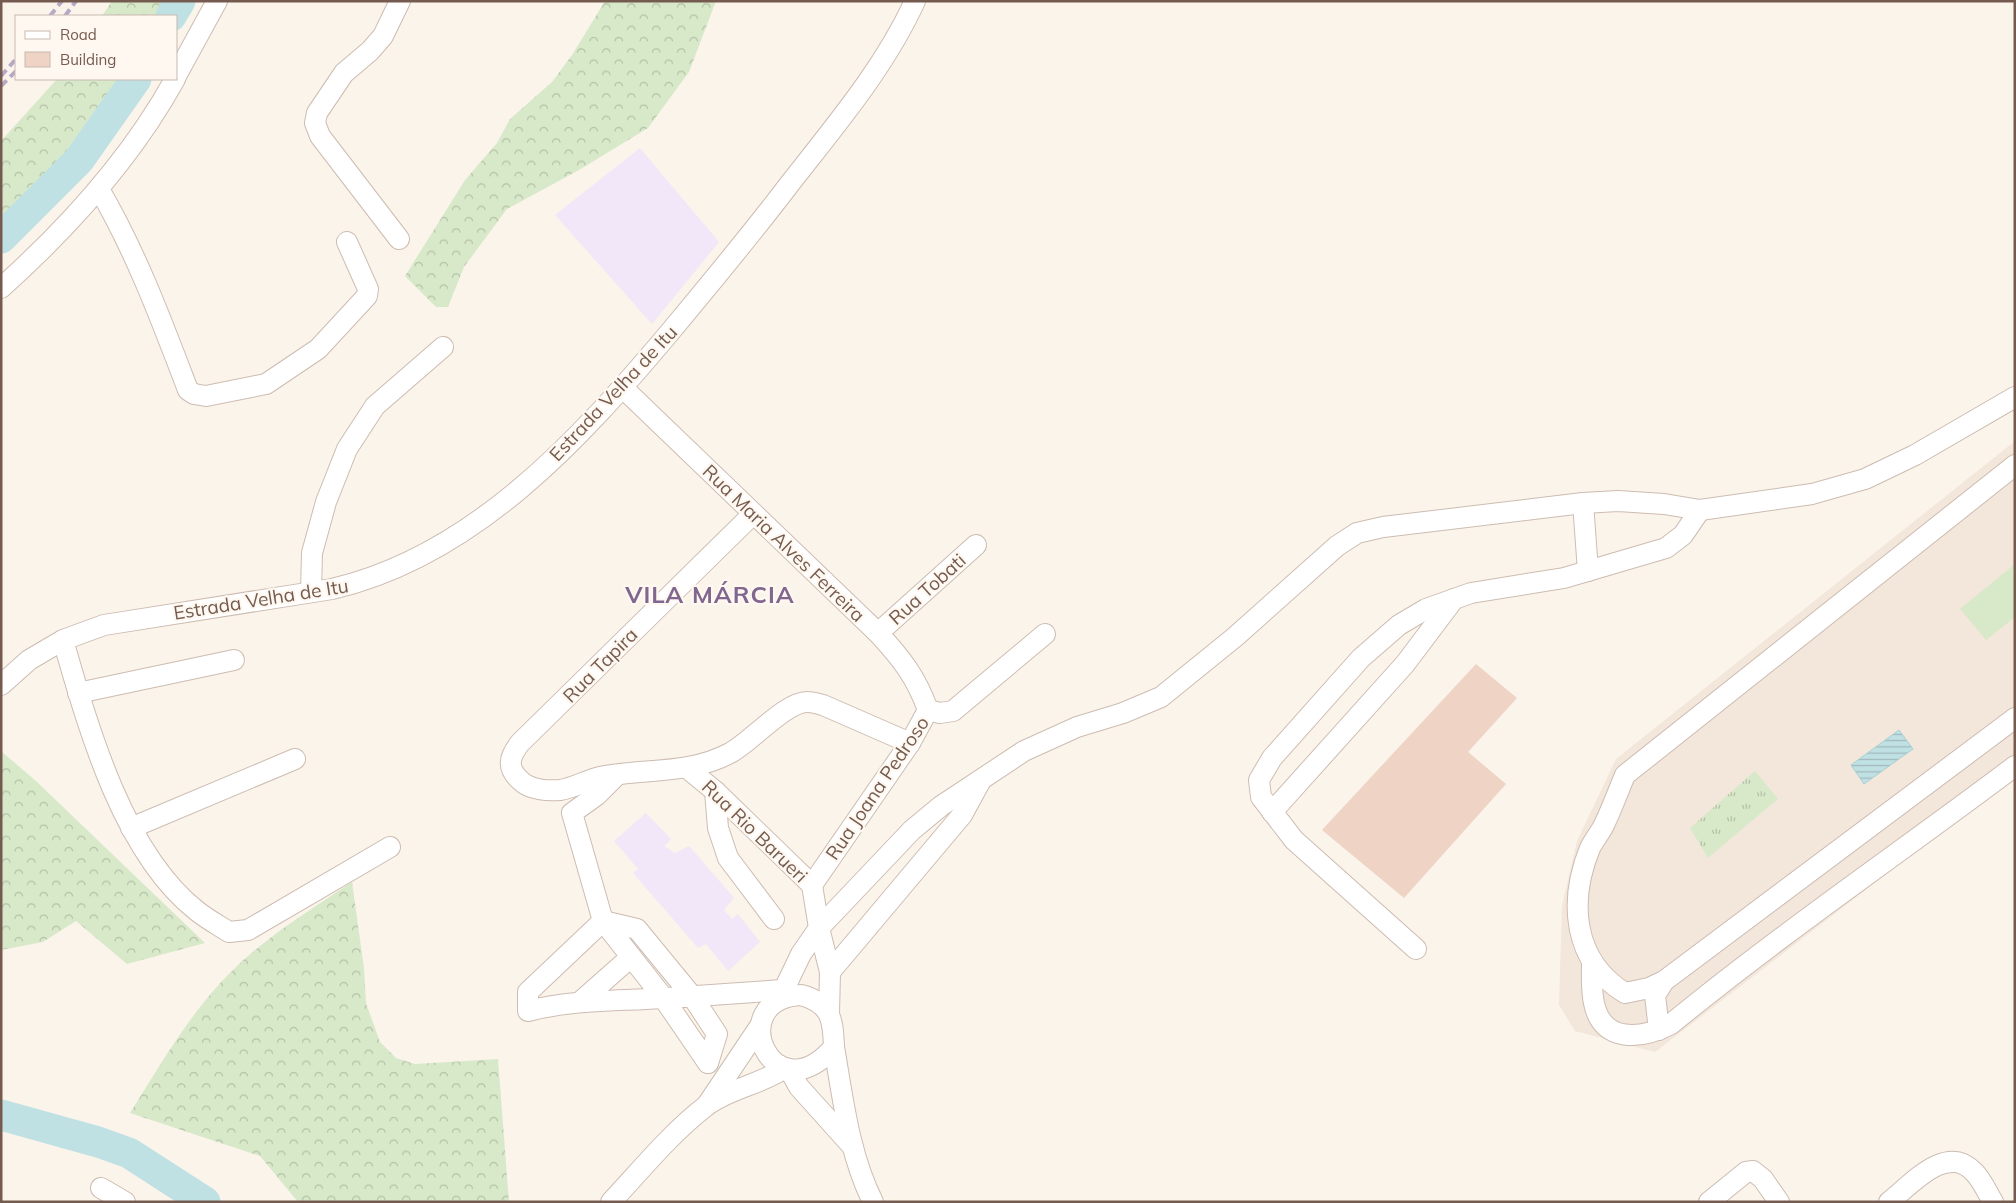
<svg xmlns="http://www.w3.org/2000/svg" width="2016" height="1203" viewBox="0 0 2016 1203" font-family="Mulish,sans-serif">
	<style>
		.residential { fill: #f3e6da }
		.education { fill: #f1e7f8 }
		.grass { fill: url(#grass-tufts) }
		.forest { fill: url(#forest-crowns) }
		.garden { fill: #d8e9ca }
		.water { fill: url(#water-rules); stroke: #a7d0d5 }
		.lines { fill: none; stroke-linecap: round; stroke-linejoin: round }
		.river { stroke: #c0e1e4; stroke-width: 31 }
		.building { fill: #efd3c4 }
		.minor-casing { stroke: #cdbcb1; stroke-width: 22 }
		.minor { stroke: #fff; stroke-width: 20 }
		.rail { stroke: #b7a9c6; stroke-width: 4; stroke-dasharray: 8 5; stroke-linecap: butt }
		.labels { text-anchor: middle; stroke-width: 4.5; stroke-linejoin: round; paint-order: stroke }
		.street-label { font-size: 19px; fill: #755b4f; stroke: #fef8f1 }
		.district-label { font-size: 24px; font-weight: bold; letter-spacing: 1px; fill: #816790; stroke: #fef8f1 }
	</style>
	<defs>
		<pattern id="grass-tufts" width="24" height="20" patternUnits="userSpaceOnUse" patternTransform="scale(1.25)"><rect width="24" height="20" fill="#d8e9ca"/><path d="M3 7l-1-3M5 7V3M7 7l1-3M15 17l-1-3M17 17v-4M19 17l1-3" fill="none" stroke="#b4c0a6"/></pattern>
		<pattern id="forest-crowns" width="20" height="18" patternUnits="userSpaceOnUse" patternTransform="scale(1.25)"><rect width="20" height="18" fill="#d8e9ca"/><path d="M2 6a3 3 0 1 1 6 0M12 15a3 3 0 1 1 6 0" fill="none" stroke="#b4c0a6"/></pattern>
		<pattern id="water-rules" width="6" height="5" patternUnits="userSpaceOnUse" patternTransform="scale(1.25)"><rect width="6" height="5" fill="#c0e1e4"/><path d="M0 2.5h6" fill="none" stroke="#a1b9bb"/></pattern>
	</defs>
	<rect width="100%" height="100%" fill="#fbf4eb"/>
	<path class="residential" d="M 2015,441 L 2015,775 L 1655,1052 L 1575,1031 L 1559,1005 L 1562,906 L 1577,841 L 1616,759 Z"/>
	<g class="education">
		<path d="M 640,148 L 719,242 L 652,324 L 555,215 Z"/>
		<path d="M 646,813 L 671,839 L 664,846 L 675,853 L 689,846 L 734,898 L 724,910 L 732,919 L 738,914 L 760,942 L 728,971 L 706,944 L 698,948 L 633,873 L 638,869 L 614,841 Z"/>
	</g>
	<path class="grass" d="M 1755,771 L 1778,799 L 1708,858 L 1690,828 Z"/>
	<g class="forest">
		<path d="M 112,1 L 196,1 L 176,31 L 176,16 L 102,16 Z"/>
		<path d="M 605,1 L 716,1 L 689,72 L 648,128 L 579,170 L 507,209 L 464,267 L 448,307 L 436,307 L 405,276 L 465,180 L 497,143 L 510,119 L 552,82 L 572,55 Z"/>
		<path d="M 57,79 L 144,79 L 106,136 L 1,250 L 1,141 Z"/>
		<path d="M 1,751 L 36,781 L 205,943 L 127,964 L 76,921 L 43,942 L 1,950 Z"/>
		<path d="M 352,882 L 364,968 L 366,1003 L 380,1042 L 396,1058 L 415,1064 L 498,1059 L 509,1202 L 298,1202 L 260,1156 L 130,1113 C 161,1064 190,1012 232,971 C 267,936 312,909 352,882 Z"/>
	</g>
	<path class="garden" d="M 2015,564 L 2015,617 L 1986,640 L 1960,609 Z"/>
	<path class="water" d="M 1899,730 L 1913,749 L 1864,784 L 1851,765 Z"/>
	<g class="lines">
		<g class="river">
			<path d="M 171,16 L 180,1"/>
			<path d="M 1,238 L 79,160 L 136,79"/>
			<path d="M 1,1115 L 98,1142 L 129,1153 L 205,1202"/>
		</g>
	</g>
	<path class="building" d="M 1476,664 L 1517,698 L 1468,752 L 1506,784 L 1404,898 L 1322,830 Z"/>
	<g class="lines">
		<defs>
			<g id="minor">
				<path d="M 176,76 L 217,1"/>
				<path d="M 99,189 C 136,252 162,322 188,390 L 194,394 L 206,396 L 266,384 L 318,349 L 367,296 L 368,289 L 347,242"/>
				<path d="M 399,239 L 320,136 L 315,123 L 317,113 L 344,73 L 370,51 L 383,36 L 400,1"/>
				<path d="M 1,288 C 69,227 131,159 175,79"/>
				<path d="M 623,388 L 878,633 C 902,659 916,677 928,710"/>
				<path d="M 2015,465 L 1625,775 C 1618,792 1612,808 1604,825 C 1600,833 1594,840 1590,848 C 1568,902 1573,961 1625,993 L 1649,988 L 1664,981 L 2015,718"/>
				<path d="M 1583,503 L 1588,571"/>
				<path d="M 753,514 L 520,743 C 509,757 506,768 521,781 C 530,790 548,791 560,790 C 574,788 587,780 600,777 C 643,768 689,775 730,753 C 751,742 786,701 808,702 C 813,702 819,704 823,705 L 910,743"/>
				<path d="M 311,592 L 312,553 L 326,502 L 347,449 L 375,406 L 443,347"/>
				<path d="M 878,633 L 976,545"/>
				<path d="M 63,640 C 88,727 123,853 197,911 C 207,919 218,925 229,932 L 248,930 L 390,847"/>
				<path d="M 1,685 L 29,660 L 63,640 L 104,625 L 332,589 C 474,556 580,439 670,332 C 710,284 750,236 788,186 C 833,128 884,69 915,1"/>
				<path d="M 78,693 L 234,660"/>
				<path d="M 928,710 L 940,713 L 953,711 L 1045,634"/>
				<path d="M 687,768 L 715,791 L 812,885 L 819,928 L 830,972 L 829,1014"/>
				<path d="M 616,776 L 597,795 L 572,813 L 603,921 L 662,996 L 708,1063"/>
				<path d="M 715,791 L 718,828 L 728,858 L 774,919"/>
				<path d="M 1272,812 L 1405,664 L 1454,599"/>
				<path d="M 131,828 L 295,759"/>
				<path d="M 812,885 L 910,743 L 928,710"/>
				<path d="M 1416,949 L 1294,840 L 1261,797 L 1259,780 L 1272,758 L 1361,658 L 1399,625 L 1426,609 L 1471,593 L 1564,578 L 1666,548 L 1683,535 L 1700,510"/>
				<path d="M 1592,964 C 1592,976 1591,990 1594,1003 C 1602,1044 1642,1039 1671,1024 C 1782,933 1901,852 2015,766"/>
				<path d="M 830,972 L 962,815 L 980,782"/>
				<path d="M 801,995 C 831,1003 833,1019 834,1047 C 772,1118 722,999 801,995 Z"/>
				<path d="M 779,1000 L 801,954 L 819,928 L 912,830 L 941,806 L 1024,751 L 1077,727 L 1123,713 L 1161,697 L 1235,637 L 1337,546 L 1357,533 L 1383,527 L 1583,503 L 1618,501 L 1664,504 L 1700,510 L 1812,494 L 1865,479 L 1915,455 L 2015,397"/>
				<path d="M 580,1002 L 631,957"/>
				<path d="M 1659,1030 L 1655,995 L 1664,981"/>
				<path d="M 834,1047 C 843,1099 849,1154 873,1202"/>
				<path d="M 708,1063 L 717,1034 L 692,996 L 637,929 L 603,921 L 528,992 L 528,1011 C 566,1001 606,1001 646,999 C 692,997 737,993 783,990"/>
				<path d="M 789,1069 L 799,1087 L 852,1146"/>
				<path d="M 707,1105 L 760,1026"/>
				<path d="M 101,1188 L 125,1202"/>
				<path d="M 611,1202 C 641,1170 671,1133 706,1106 C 730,1088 760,1085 785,1068"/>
				<path d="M 1709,1202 L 1746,1172 L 1753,1171 L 1763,1179 L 1779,1202"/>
				<path d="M 1889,1202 C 1912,1184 1946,1143 1974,1172 C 1982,1180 1987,1192 1993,1202"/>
			</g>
		</defs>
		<use href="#minor" class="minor-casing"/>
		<use href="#minor" class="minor"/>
		<g class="rail">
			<path d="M 50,16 L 62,1"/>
			<path d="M 65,16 L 76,1"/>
			<path d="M 1,76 L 16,59"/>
			<path d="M 1,86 L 16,71"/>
		</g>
	</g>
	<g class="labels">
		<g class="street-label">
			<text transform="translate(613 393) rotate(-47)" y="7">Estrada Velha de Itu</text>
			<text transform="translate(784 543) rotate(44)" y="7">Rua Maria Alves Ferreira</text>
			<text transform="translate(927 589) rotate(-42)" y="7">Rua Tobati</text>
			<text transform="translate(261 599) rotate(-9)" y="7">Estrada Velha de Itu</text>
			<text transform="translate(600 665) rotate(-45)" y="7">Rua Tapira</text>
			<text transform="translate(877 788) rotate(-56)" y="7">Rua Joana Pedroso</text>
			<text transform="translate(755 831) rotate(44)" y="7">Rua Rio Barueri</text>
		</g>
		<g class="district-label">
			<text x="710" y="603">VILA MÁRCIA</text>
		</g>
	</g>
	<rect width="2016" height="1203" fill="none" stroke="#755b4f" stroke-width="5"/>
	<rect x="15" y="15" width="162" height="65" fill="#fef8f1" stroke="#c7b9b0"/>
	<rect x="25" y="31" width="25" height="8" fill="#ffffff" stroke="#c7b9b0"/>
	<text x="60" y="40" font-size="15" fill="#755b4f">Road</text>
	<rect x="25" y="52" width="25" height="15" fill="#efd3c4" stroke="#c7b9b0"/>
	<text x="60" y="65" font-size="15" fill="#755b4f">Building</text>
</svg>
